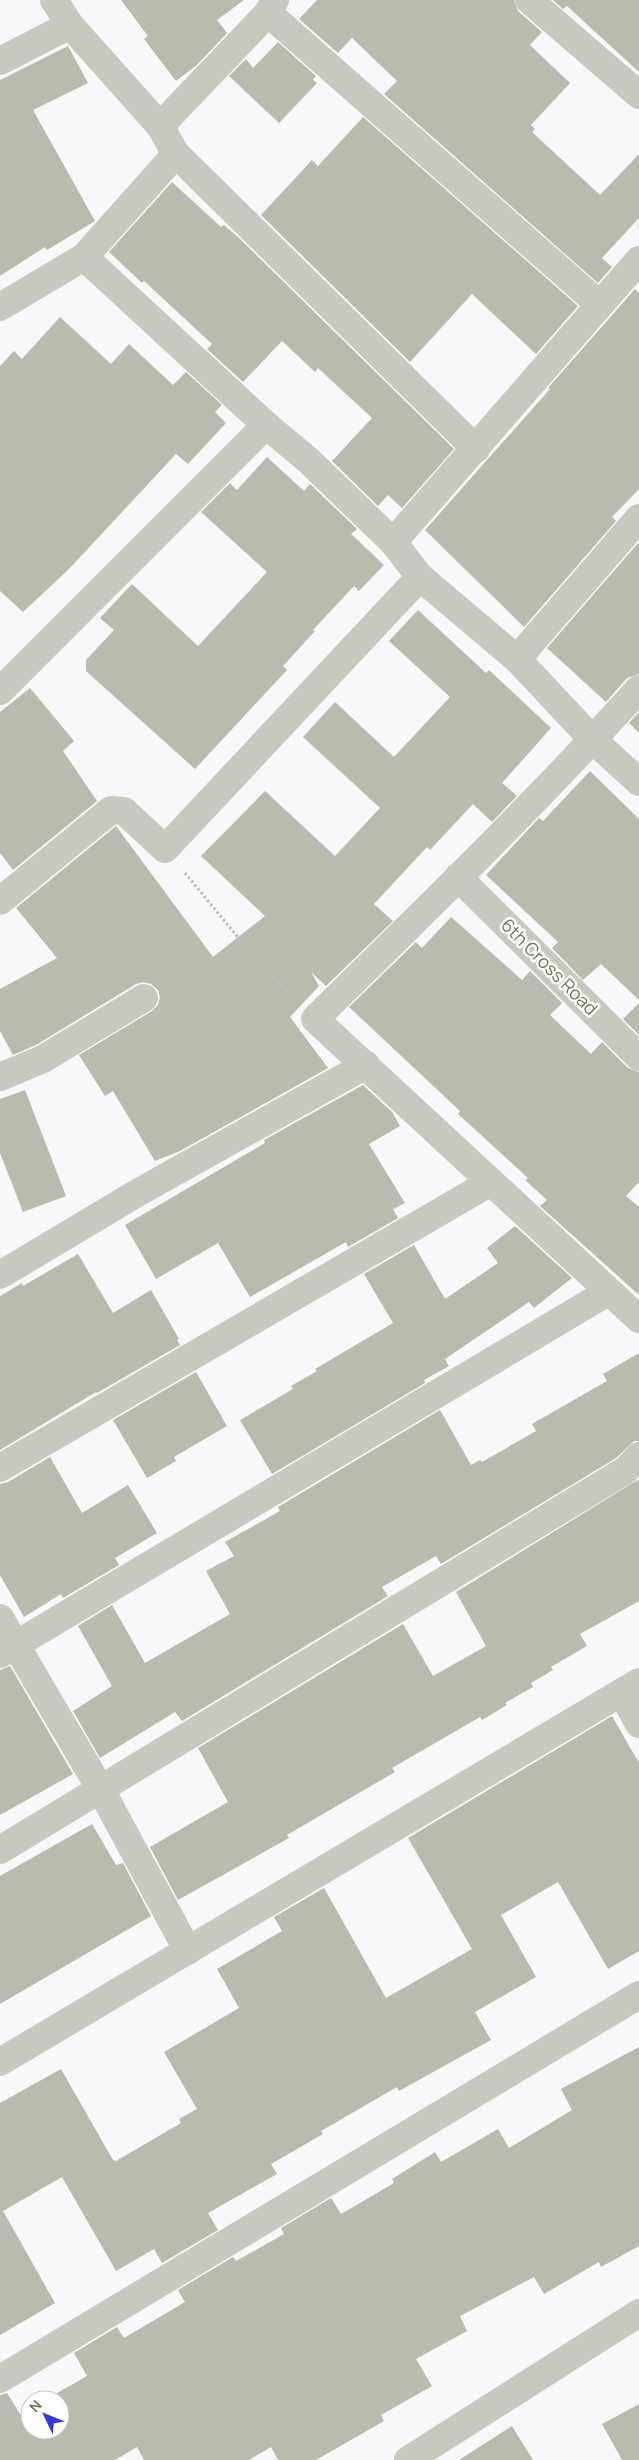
<svg xmlns="http://www.w3.org/2000/svg" width="639" height="2460" viewBox="0 0 639 2460" font-family="Manrope,sans-serif">
	<style>
		.building { fill: #b9bbae }
		.lines { fill: none; stroke-linecap: round; stroke-linejoin: round }
		.path { stroke: #bebfb9; stroke-width: 3; stroke-dasharray: 2.5 2.5; stroke-linecap: butt }
		.minor { stroke: #c7c9c0; stroke-width: 28 }
		.labels { text-anchor: middle; stroke-width: 5; stroke-linejoin: round; paint-order: stroke }
		.street-label { font-size: 18px; fill: #70755c; stroke: #fff }
	</style>
	<rect width="100%" height="100%" fill="#f9f7f9"/>
	<g class="building">
		<path d="M 121,0 L 244,0 L 217,20 L 227,33 L 197,65 L 176,81 L 144,39 L 148,36 Z"/>
		<path d="M 317,0 L 514,0 L 518,11 L 542,32 L 530,45 L 570,83 L 531,125 L 535,129 L 532,132 L 600,195 L 639,154 L 639,218 L 602,258 L 612,267 L 598,283 L 384,94 L 397,81 L 352,38 L 338,53 L 299,19 Z"/>
		<path d="M 553,0 L 639,0 L 639,72 L 567,6 L 563,9 Z"/>
		<path d="M 278,42 L 316,76 L 313,80 L 317,83 L 279,123 L 229,76 L 246,59 L 253,68 Z"/>
		<path d="M 68,46 L 88,83 L 33,110 L 95,221 L 47,250 L 45,247 L 0,276 L 0,80 Z"/>
		<path d="M 363,117 L 578,306 L 536,354 L 472,294 L 410,362 L 261,215 L 312,160 L 318,166 Z"/>
		<path d="M 172,182 L 221,227 L 224,225 L 239,238 L 454,449 L 402,508 L 388,495 L 378,506 L 332,461 L 372,418 L 318,368 L 315,372 L 282,341 L 243,382 L 207,349 L 212,344 L 144,281 L 142,283 L 109,252 Z"/>
		<path d="M 635,289 L 639,293 L 639,489 L 612,517 L 616,521 L 524,627 L 425,530 L 550,389 L 548,388 Z"/>
		<path d="M 60,317 L 111,364 L 129,344 L 173,385 L 186,372 L 222,405 L 215,412 L 226,423 L 188,464 L 176,454 L 69,569 L 23,612 L 0,591 L 0,366 L 14,351 L 22,359 Z"/>
		<path d="M 267,457 L 304,491 L 310,484 L 357,529 L 351,534 L 384,565 L 359,591 L 354,586 L 313,630 L 315,631 L 283,666 L 287,670 L 195,769 L 86,671 L 86,660 L 114,630 L 100,618 L 132,584 L 198,646 L 267,572 L 201,512 L 230,483 L 237,490 Z"/>
		<path d="M 639,542 L 639,674 L 627,678 L 606,702 L 547,648 Z"/>
		<path d="M 418,610 L 486,673 L 489,670 L 551,728 L 502,783 L 517,796 L 509,804 L 492,822 L 473,804 L 430,850 L 427,847 L 374,904 L 393,921 L 326,986 L 311,972 L 319,986 L 290,1017 L 328,1068 L 180,1151 L 155,1161 L 113,1091 L 105,1096 L 79,1055 L 152,1011 L 158,1005 L 160,997 L 158,990 L 151,984 L 143,982 L 136,984 L 36,1045 L 13,1055 L 0,1031 L 0,989 L 57,958 L 16,908 L 116,826 L 213,957 L 265,916 L 201,856 L 265,791 L 335,856 L 380,808 L 303,737 L 335,702 L 394,757 L 450,697 L 389,641 Z"/>
		<path d="M 30,688 L 74,741 L 63,751 L 97,801 L 13,870 L 0,853 L 0,712 Z"/>
		<path d="M 639,712 L 639,733 L 629,723 Z"/>
		<path d="M 590,771 L 639,819 L 639,1000 L 601,964 L 583,980 L 552,948 L 558,942 L 486,875 L 539,818 L 543,821 Z"/>
		<path d="M 451,917 L 522,980 L 530,971 L 562,1003 L 550,1015 L 591,1054 L 602,1042 L 628,1068 L 639,1072 L 639,1182 L 626,1196 L 639,1207 L 639,1295 L 540,1206 L 547,1200 L 525,1180 L 528,1178 L 458,1114 L 460,1111 L 349,1007 L 416,942 L 422,948 Z"/>
		<path d="M 639,1003 L 639,1035 L 623,1019 Z"/>
		<path d="M 363,1085 L 392,1112 L 400,1126 L 369,1144 L 405,1203 L 393,1209 L 398,1218 L 348,1247 L 346,1242 L 250,1297 L 218,1243 L 156,1279 L 125,1225 L 265,1143 L 264,1140 Z"/>
		<path d="M 25,1090 L 66,1196 L 23,1212 L 0,1153 L 0,1099 Z"/>
		<path d="M 515,1226 L 572,1278 L 534,1308 L 529,1302 L 445,1359 L 449,1366 L 424,1380 L 425,1383 L 272,1474 L 240,1420 L 293,1389 L 291,1386 L 317,1371 L 315,1369 L 393,1323 L 364,1274 L 414,1245 L 445,1299 L 498,1263 L 487,1248 Z"/>
		<path d="M 78,1254 L 113,1313 L 151,1290 L 179,1339 L 177,1340 L 180,1345 L 97,1393 L 96,1392 L 0,1450 L 0,1296 L 22,1283 L 23,1286 Z"/>
		<path d="M 639,1353 L 639,1441 L 634,1441 L 616,1458 L 441,1564 L 436,1556 L 382,1587 L 388,1596 L 182,1721 L 175,1712 L 100,1758 L 73,1711 L 112,1686 L 78,1626 L 112,1605 L 145,1663 L 230,1614 L 206,1571 L 234,1556 L 225,1542 L 280,1511 L 278,1507 L 440,1410 L 471,1465 L 480,1460 L 482,1462 L 536,1431 L 532,1424 L 607,1381 L 603,1374 Z"/>
		<path d="M 196,1372 L 227,1426 L 174,1457 L 176,1461 L 147,1478 L 113,1420 Z"/>
		<path d="M 50,1457 L 82,1513 L 128,1485 L 157,1533 L 115,1558 L 119,1565 L 63,1598 L 61,1594 L 24,1617 L 0,1575 L 0,1484 L 8,1482 Z"/>
		<path d="M 639,1479 L 639,1601 L 580,1634 L 587,1646 L 551,1667 L 553,1670 L 531,1683 L 533,1687 L 505,1703 L 507,1705 L 482,1720 L 480,1717 L 392,1768 L 395,1772 L 287,1835 L 289,1838 L 178,1900 L 150,1847 L 228,1802 L 198,1748 L 403,1624 L 433,1676 L 486,1646 L 456,1592 Z"/>
		<path d="M 10,1666 L 73,1774 L 0,1815 L 0,1670 Z"/>
		<path d="M 612,1716 L 639,1763 L 639,1951 L 608,1969 L 558,1882 L 501,1915 L 536,1977 L 475,2012 L 491,2040 L 399,2091 L 397,2087 L 321,2131 L 323,2134 L 271,2164 L 277,2174 L 208,2213 L 218,2230 L 162,2263 L 154,2249 L 116,2271 L 62,2177 L 3,2211 L 55,2303 L 0,2335 L 0,2103 L 61,2069 L 113,2160 L 116,2161 L 181,2123 L 179,2119 L 197,2109 L 164,2052 L 239,2008 L 217,1969 L 282,1931 L 274,1917 L 324,1888 L 386,1998 L 472,1949 L 408,1838 Z"/>
		<path d="M 92,1824 L 116,1865 L 123,1863 L 151,1916 L 0,2004 L 0,1876 Z"/>
		<path d="M 639,2047 L 639,2246 L 601,2267 L 599,2262 L 544,2294 L 534,2277 L 460,2316 L 467,2331 L 416,2359 L 432,2386 L 381,2415 L 384,2421 L 316,2460 L 278,2460 L 271,2447 L 249,2460 L 144,2460 L 137,2447 L 115,2460 L 0,2460 L 0,2395 L 7,2393 L 20,2414 L 30,2408 L 30,2430 L 60,2430 L 60,2400 L 45,2400 L 87,2376 L 74,2353 L 117,2327 L 124,2338 L 185,2302 L 178,2290 L 233,2257 L 236,2261 L 284,2234 L 281,2228 L 331,2198 L 341,2214 L 394,2183 L 392,2179 L 435,2152 L 441,2162 L 498,2129 L 509,2148 L 572,2110 L 561,2089 Z"/>
		<path d="M 639,2404 L 639,2460 L 622,2460 L 602,2424 Z"/>
		<path d="M 512,2426 L 533,2460 L 459,2460 Z"/>
	</g>
	<g class="lines">
		<path class="path" d="M 185,873 L 255,958 L 292,996"/>
		<g class="minor">
			<path d="M 54,0 L 70,25 L 160,126"/>
			<path d="M 529,0 L 639,95"/>
			<path d="M 268,13 L 599,304"/>
			<path d="M 0,61 L 70,25"/>
			<path d="M 176,154 L 476,449"/>
			<path d="M 84,257 L 176,154 L 160,126 L 268,13 L 275,0"/>
			<path d="M 0,307 L 84,257 L 266,425 L 308,460 L 393,542 L 420,577 L 517,659 L 593,740 L 639,782"/>
			<path d="M 393,542 L 639,260"/>
			<path d="M 517,659 L 639,518"/>
			<path d="M 639,689 C 536,803 425,911 315,1019 L 639,1319"/>
			<path d="M 0,691 L 266,425"/>
			<path d="M 458,877 L 639,1057"/>
			<path d="M 0,901 L 111,810 L 124,811 L 165,849 L 420,577"/>
			<path d="M 0,1077 L 43,1059 L 144,998"/>
			<path d="M 0,1275 L 139,1192 L 366,1065"/>
			<path d="M 0,1468 L 491,1182"/>
			<path d="M 0,1618 L 101,1790 L 188,1951"/>
			<path d="M 0,1654 L 608,1292"/>
			<path d="M 622,1693 L 639,1724"/>
			<path d="M 0,1850 L 626,1470 L 639,1456"/>
			<path d="M 0,2062 L 639,1682"/>
			<path d="M 0,2379 L 639,1995"/>
			<path d="M 408,2460 L 639,2313"/>
		</g>
	</g>
	<g class="labels">
		<g class="street-label">
			<text transform="translate(549 967) rotate(45)" y="6">6th Cross Road</text>
		</g>
	</g>
	<g transform="translate(45 2415) rotate(313)"><circle r="24" fill="#ffffff" stroke="#c6c8be"/>
	<path d="M0-4L9 19L0 12L-9 19Z" fill="#3337dd"/>
	<text y="-8" font-size="14" font-weight="bold" text-anchor="middle" fill="#70755c">N</text>
	</g>
</svg>
